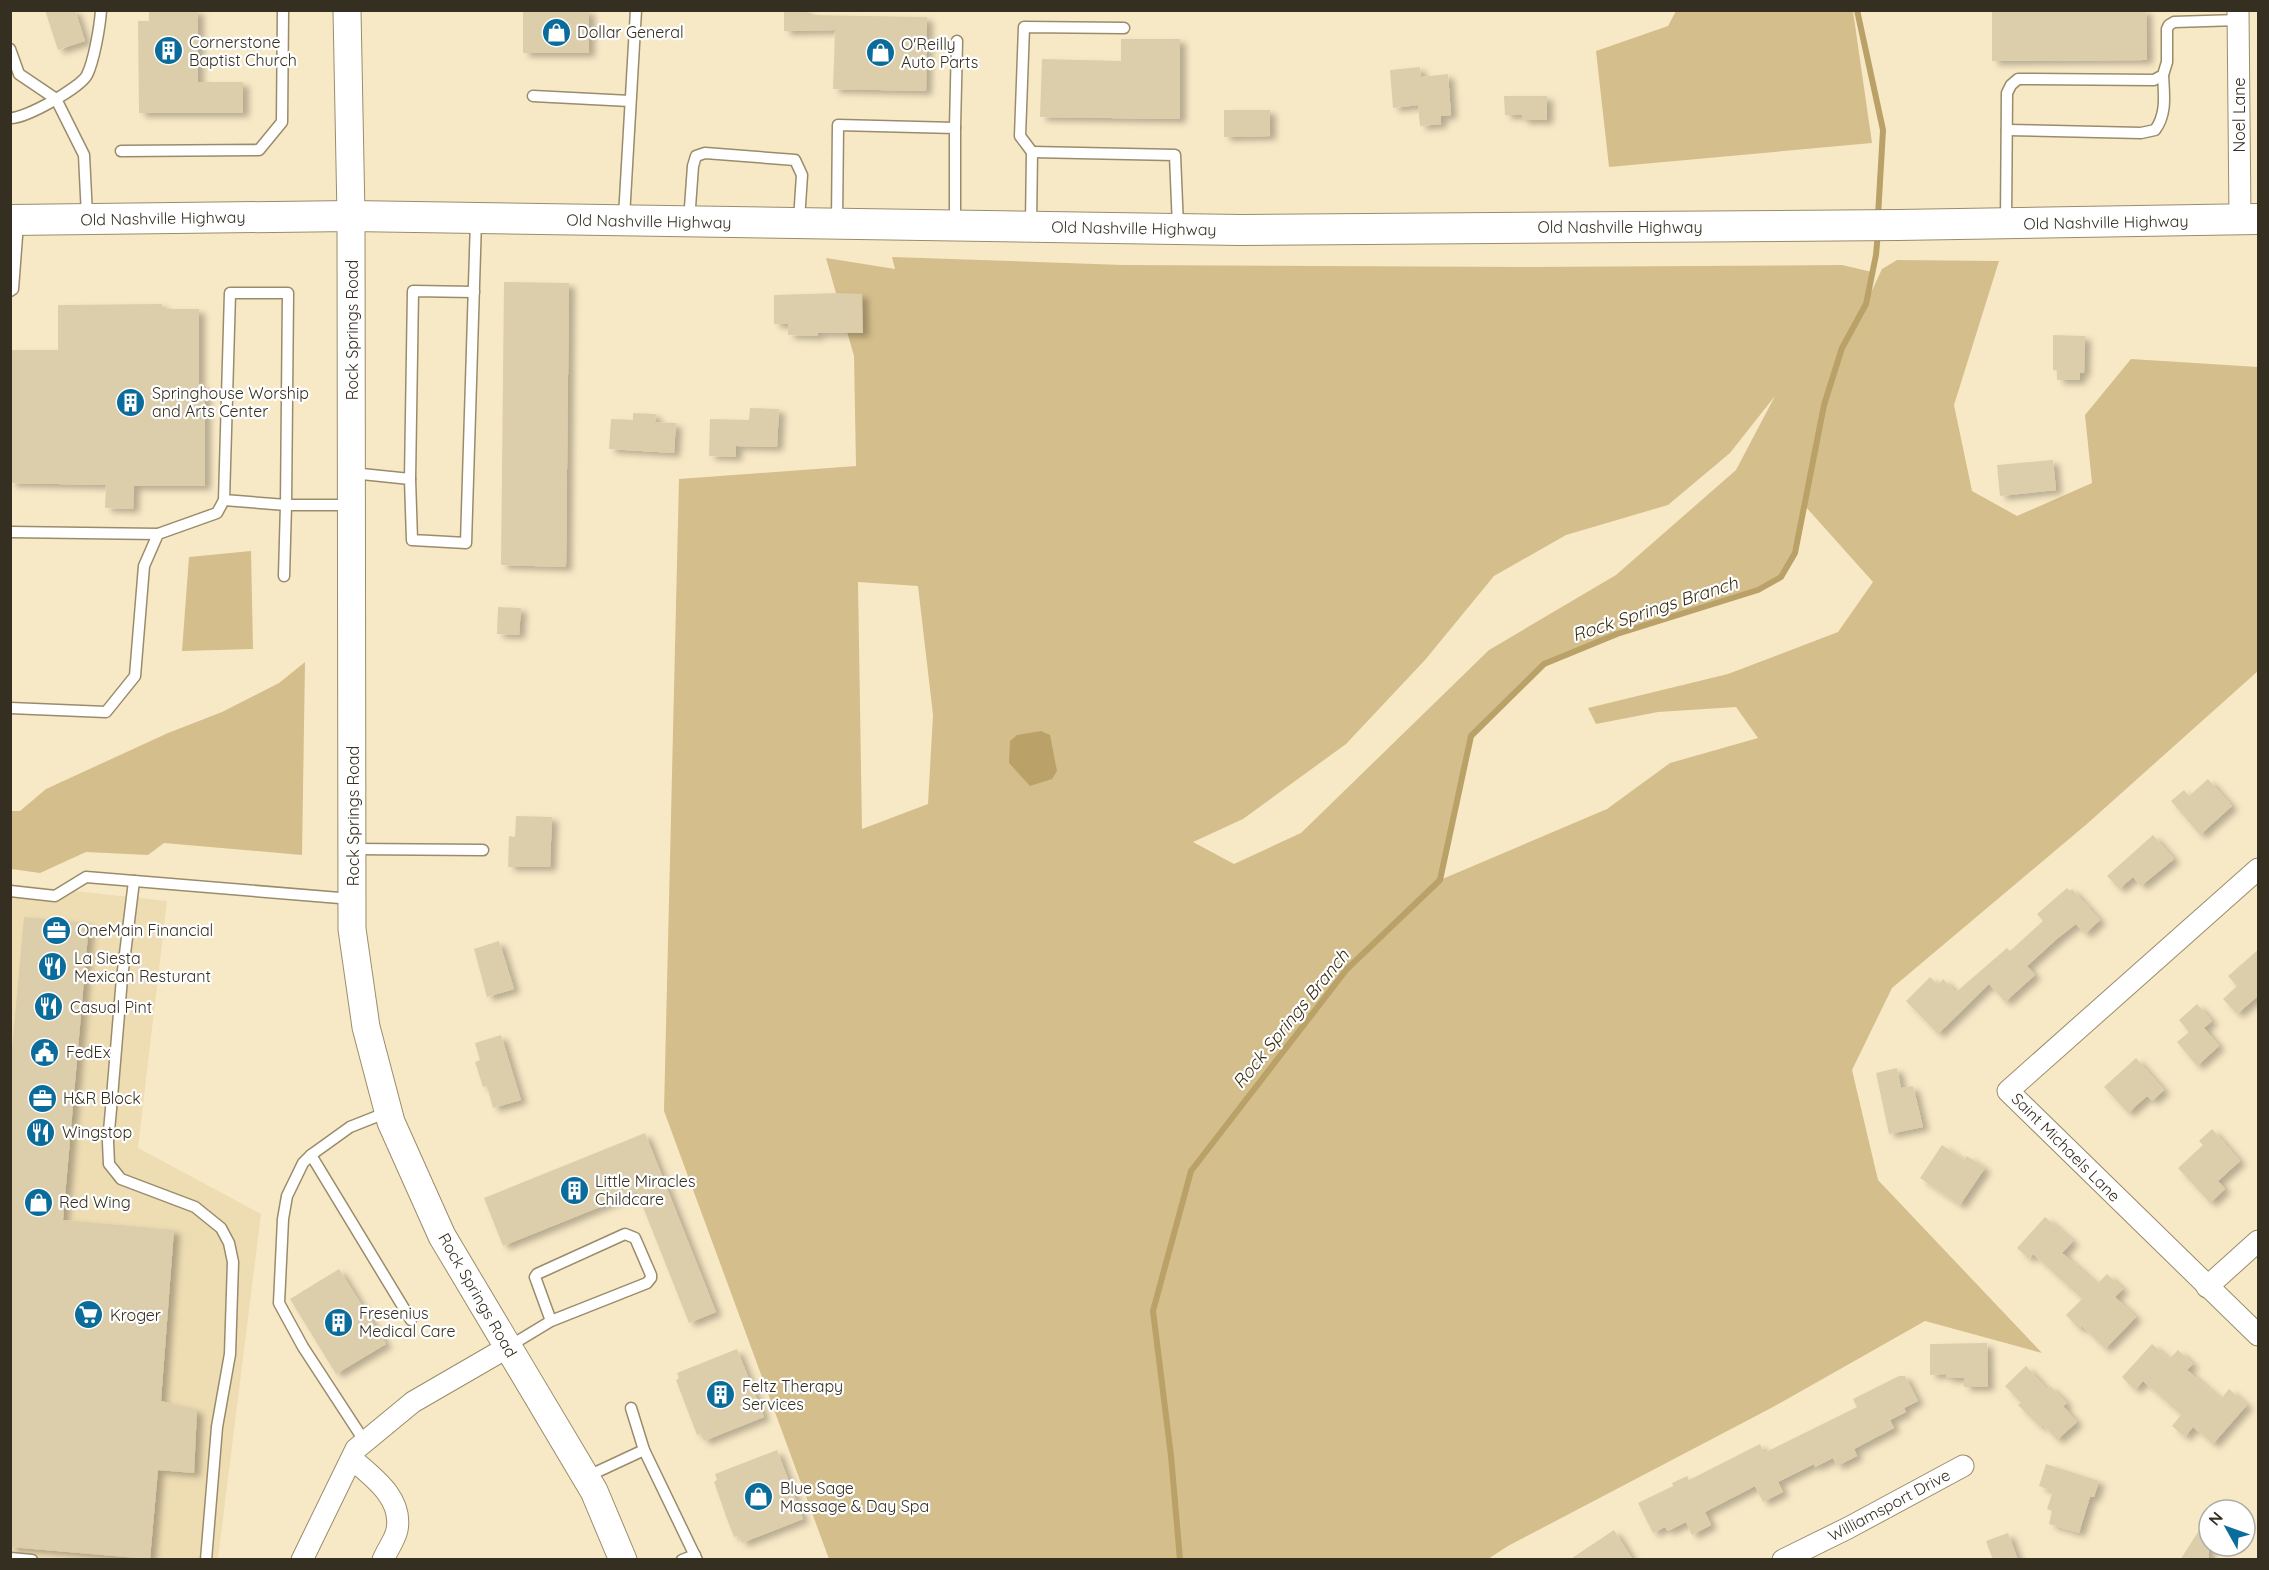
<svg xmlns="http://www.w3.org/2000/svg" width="2269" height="1570" viewBox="0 0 2269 1570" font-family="Quicksand,sans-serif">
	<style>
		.built { fill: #eedcb2 }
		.green { fill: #d4be8b; fill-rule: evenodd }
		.water { fill: #b9a168 }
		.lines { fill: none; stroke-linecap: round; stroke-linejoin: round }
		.stream { stroke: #b9a168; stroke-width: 6 }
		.building { fill: #ddceab; filter: url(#shadow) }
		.service-casing { stroke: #9a8c6b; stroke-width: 13 }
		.minor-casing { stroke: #9a8c6b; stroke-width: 23 }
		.tertiary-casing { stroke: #9a8c6b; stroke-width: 29 }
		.secondary-casing { stroke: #9a8c6b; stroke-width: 32 }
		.service { stroke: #fff; stroke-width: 10 }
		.minor { stroke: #fff; stroke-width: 21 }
		.tertiary { stroke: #fff; stroke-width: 27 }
		.secondary { stroke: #fff; stroke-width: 30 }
		.labels { text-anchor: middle; stroke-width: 4.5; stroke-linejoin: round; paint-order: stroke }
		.poi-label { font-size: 16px; fill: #352f21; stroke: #fff; text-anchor: start }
		.street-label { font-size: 16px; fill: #352f21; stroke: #fff }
		.water-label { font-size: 18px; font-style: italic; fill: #372c11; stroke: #fff }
	</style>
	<defs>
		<filter id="shadow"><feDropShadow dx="6" dy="4" stdDeviation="3" flood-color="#0004"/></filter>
	</defs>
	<rect width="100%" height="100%" fill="#f8e9c6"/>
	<path class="built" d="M 11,884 L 167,901 L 138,1148 L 261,1214 L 218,1559 L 11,1560 Z"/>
	<g class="green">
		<path d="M 1676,11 L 1853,11 L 1872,143 L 1609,167 L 1596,51 L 1668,26 Z"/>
		<path d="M 892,257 L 1123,265 L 1526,267 L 1842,265 L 1872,272 L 1867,301 L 1882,269 L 1897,260 L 1999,261 L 1954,405 L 1972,491 L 2017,516 L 2092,483 L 2085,415 L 2131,359 L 2258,367 L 2258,671 L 2088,823 L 1892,988 L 1852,1070 L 1878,1180 L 2042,1353 L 1925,1321 L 1773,1407 L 1508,1546 L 1488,1559 L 829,1559 L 664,1111 L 679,479 L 856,466 L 854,356 L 826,258 L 895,269 ZM 1775,396 L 1736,470 L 1616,575 L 1489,650 L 1301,833 L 1234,864 L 1193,842 L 1243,819 L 1346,744 L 1425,660 L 1494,576 L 1566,535 L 1668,505 L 1730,453 ZM 1805,506 L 1873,582 L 1838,632 L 1728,674 L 1588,708 L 1596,724 L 1658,712 L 1736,707 L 1758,738 L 1670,763 L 1607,809 L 1440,880 L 1471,736 L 1544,664 L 1617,634 L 1758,590 L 1781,577 L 1795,553 ZM 858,582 L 918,586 L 933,715 L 928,804 L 862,829 Z"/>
		<path d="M 251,551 L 253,649 L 182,651 L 189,557 Z"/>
		<path d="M 305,662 L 302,855 L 164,843 L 148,855 L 86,852 L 40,873 L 11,869 L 11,811 L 20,811 L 46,789 L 168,733 L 222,712 L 279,683 Z"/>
	</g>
	<path class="water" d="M 1041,731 L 1050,735 L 1057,771 L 1052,779 L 1030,786 L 1009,763 L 1010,741 L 1017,735 Z"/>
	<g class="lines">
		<g class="stream">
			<path d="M 1857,10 L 1883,130 L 1878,216"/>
			<path d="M 1180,1560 L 1171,1456 L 1153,1311 L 1191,1171 L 1347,969 L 1440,880 L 1471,736 L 1544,664 L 1617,634 L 1758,590 L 1781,577 L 1795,553 L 1824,405 L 1842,348 L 1866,304 L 1876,255 L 1878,232"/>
		</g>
	</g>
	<g class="building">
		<path d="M 45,10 L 75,10 L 85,41 L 58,50 Z"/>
		<path d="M 149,10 L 198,10 L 198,82 L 243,82 L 243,113 L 139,113 L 138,21 L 149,21 Z"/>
		<rect x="523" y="10" width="66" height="43"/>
		<path d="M 784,10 L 807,10 L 807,15 L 927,17 L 926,91 L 833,89 L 835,30 L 784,31 Z"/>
		<path d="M 1992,10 L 2146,10 L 2147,60 L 1992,61 Z"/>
		<path d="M 1121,39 L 1180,39 L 1180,119 L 1040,117 L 1042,59 L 1121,61 Z"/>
		<path d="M 1420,67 L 1421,77 L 1448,74 L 1451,115 L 1441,116 L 1441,124 L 1420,126 L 1418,105 L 1393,108 L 1390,70 Z"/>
		<path d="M 1504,96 L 1547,96 L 1547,120 L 1522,120 L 1522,115 L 1505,115 Z"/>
		<path d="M 1224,110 L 1270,110 L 1270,136 L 1224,137 Z"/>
		<path d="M 504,282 L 569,283 L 566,567 L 501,565 Z"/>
		<path d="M 838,293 L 862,294 L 863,333 L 818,333 L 818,336 L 788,335 L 788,324 L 774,324 L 774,295 Z"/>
		<path d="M 162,304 L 162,309 L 199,309 L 199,387 L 205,387 L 205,486 L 134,486 L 133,509 L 105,508 L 106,485 L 10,483 L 10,350 L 58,350 L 58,305 Z"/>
		<path d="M 2053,335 L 2085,336 L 2084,373 L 2080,373 L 2080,380 L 2057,380 L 2057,370 L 2053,370 Z"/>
		<path d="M 750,408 L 779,409 L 777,447 L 736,446 L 736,457 L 709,456 L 710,419 L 749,420 Z"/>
		<path d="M 633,413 L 656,414 L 655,422 L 676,423 L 674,453 L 609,449 L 611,419 L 633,420 Z"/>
		<path d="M 2053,460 L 2056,490 L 2000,496 L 1997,465 Z"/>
		<path d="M 498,607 L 521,608 L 519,635 L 497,634 Z"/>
		<path d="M 2208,779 L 2232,806 L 2200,835 L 2171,801 L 2184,790 L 2189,796 Z"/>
		<path d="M 516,816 L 552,817 L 550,867 L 508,867 L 509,836 L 515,837 Z"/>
		<path d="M 2153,835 L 2174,859 L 2141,886 L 2133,877 L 2119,889 L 2107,876 Z"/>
		<path d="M 2067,888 L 2070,891 L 2072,889 L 2100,920 L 2085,934 L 2076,924 L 2058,938 L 2027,966 L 2035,975 L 2005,1002 L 1989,984 L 1938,1034 L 1906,1001 L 1930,977 L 1938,985 L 1943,979 L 1956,992 L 2007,948 L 2010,951 L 2043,921 L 2037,914 Z"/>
		<path d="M 24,917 L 89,923 L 63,1220 L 174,1230 L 161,1401 L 197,1410 L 194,1473 L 158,1470 L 150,1559 L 10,1547 L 10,1071 Z"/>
		<path d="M 499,941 L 514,989 L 487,997 L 474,949 Z"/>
		<path d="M 2259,949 L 2259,995 L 2237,1014 L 2223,999 L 2237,986 L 2228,976 Z"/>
		<path d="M 2197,1004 L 2212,1021 L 2204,1028 L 2219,1046 L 2197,1066 L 2177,1042 L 2189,1032 L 2179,1020 Z"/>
		<path d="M 501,1035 L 521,1100 L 493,1108 L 487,1086 L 483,1087 L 475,1062 L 480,1060 L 475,1043 Z"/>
		<path d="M 2136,1058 L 2164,1090 L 2152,1101 L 2147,1096 L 2128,1113 L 2104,1087 Z"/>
		<path d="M 1897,1068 L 1901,1088 L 1913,1086 L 1923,1127 L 1889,1134 L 1876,1073 Z"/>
		<path d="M 2212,1129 L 2240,1161 L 2218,1181 L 2225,1189 L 2210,1203 L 2178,1168 L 2203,1145 L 2199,1141 Z"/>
		<path d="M 645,1133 L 716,1312 L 689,1323 L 637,1192 L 503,1246 L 484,1198 Z"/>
		<path d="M 1942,1145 L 1964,1160 L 1967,1156 L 1985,1168 L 1960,1205 L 1920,1178 Z"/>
		<path d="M 2045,1217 L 2073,1241 L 2062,1253 L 2097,1284 L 2107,1274 L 2123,1289 L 2115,1297 L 2136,1317 L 2105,1349 L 2082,1326 L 2079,1329 L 2066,1315 L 2082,1299 L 2033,1254 L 2029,1259 L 2017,1248 Z"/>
		<path d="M 339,1269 L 386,1344 L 336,1374 L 290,1299 Z"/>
		<path d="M 1987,1343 L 1988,1387 L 1964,1387 L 1964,1378 L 1946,1378 L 1946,1374 L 1930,1375 L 1930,1344 Z"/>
		<path d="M 2152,1344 L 2169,1359 L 2178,1350 L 2193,1364 L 2187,1370 L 2221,1399 L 2229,1389 L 2247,1405 L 2213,1444 L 2193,1427 L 2185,1437 L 2172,1426 L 2181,1415 L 2143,1381 L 2135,1390 L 2122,1377 Z"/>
		<path d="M 737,1349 L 764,1417 L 704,1441 L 701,1434 L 697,1435 L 676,1380 L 679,1378 L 677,1373 Z"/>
		<path d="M 2026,1366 L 2047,1389 L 2050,1386 L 2067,1403 L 2063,1406 L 2077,1422 L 2057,1440 L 2042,1424 L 2040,1427 L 2018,1405 L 2021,1403 L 2005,1386 Z"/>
		<path d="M 1899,1376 L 1905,1376 L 1918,1401 L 1904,1408 L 1906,1412 L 1890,1420 L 1894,1428 L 1854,1449 L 1857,1456 L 1837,1466 L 1833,1458 L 1815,1467 L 1814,1464 L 1778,1482 L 1783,1492 L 1763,1502 L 1755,1486 L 1705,1512 L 1711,1525 L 1692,1535 L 1686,1522 L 1668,1531 L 1665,1527 L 1653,1533 L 1638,1503 L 1673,1486 L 1672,1483 L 1687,1476 L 1689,1480 L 1760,1444 L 1764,1453 L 1857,1407 L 1853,1399 Z"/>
		<path d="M 777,1450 L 803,1519 L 742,1543 L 739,1535 L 734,1537 L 727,1519 L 714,1482 L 717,1480 L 715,1474 Z"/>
		<path d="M 2046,1464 L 2099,1481 L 2094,1497 L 2090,1497 L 2079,1533 L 2049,1524 L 2052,1511 L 2047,1509 L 2053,1491 L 2039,1486 Z"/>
		<path d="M 2209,1515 L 2209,1560 L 2180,1560 Z"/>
		<path d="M 1614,1530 L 1633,1560 L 1569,1560 Z"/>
		<path d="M 2008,1533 L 2018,1560 L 1993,1560 L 1986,1541 Z"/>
	</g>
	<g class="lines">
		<defs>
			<g id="service">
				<path d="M 10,49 L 19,74 L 56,99 L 84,155 L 87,216"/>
				<path d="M 533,96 L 630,101"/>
				<path d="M 10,118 C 25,119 80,88 87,75 C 94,61 100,26 101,10"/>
				<path d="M 955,128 L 957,41"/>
				<path d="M 2007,130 L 2141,133 L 2155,130 C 2167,114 2164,95 2163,75"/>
				<path d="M 121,151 L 259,150 L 282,122 L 283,10"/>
				<path d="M 1032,152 L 1175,155 L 1178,227"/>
				<path d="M 624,217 L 636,10"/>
				<path d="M 689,221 L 693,166 L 696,156 L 705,153 L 795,160 L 802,175 L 799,220"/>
				<path d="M 837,221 L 838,125 L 955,128 L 955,222"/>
				<path d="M 2006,222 L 2007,93 L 2011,85 L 2018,79 L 2154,80 L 2163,75 L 2167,62 L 2167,29 L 2169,25 L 2174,22 L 2238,20"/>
				<path d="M 1031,224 L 1032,152 L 1020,136 L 1024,27 L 1124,28"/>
				<path d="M 10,291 L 13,289 L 18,223"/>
				<path d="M 352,473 L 410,479 L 412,540 L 466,543 L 476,220"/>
				<path d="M 410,479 L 413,291 L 474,292"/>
				<path d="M 10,532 L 158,534"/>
				<path d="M 284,576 L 286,505 L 352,505"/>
				<path d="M 10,708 L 106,712 L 135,676 L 144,566 L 158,534 L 217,513 L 224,500 L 230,293 L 288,293 L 286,505 L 224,500"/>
				<path d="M 353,849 L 483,850"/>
				<path d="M 134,881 L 122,978 L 111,1109 L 108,1142 L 109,1164 L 121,1179 L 195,1207 L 221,1228 L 229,1243 L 233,1262 L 230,1354 L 217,1427 L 206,1560"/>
				<path d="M 10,891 L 55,896 L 86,877 L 352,899"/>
				<path d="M 388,1112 L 350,1127 L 311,1155 L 411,1320"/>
				<path d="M 311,1155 L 303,1163 L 287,1196 L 283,1219 L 279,1303 L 303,1347 L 365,1442"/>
				<path d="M 508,1347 L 551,1321 L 647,1283 L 651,1278 L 651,1275 L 635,1238 L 625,1234 L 537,1274 L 535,1277 L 551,1321"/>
				<path d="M 644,1450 L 697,1560"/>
				<path d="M 586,1477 L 644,1450 L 631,1408"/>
				<path d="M 10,1558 L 32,1560"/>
				<path d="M 682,1560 L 695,1555"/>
			</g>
			<g id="minor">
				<path d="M 2238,10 L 2240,220"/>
				<path d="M 2258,869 L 2008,1091 L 2258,1335"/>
				<path d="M 2207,1287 L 2258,1241"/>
				<path d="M 352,1459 C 373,1477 403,1498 397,1530 C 395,1540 387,1550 383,1560"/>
				<path d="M 302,1560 L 356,1449 L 413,1402 L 508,1347"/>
				<path d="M 1783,1560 L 1848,1528 L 1963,1466"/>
			</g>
			<path id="tertiary" d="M 347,10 L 351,216 L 352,929 L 366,1027 L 391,1122 L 442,1236 L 594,1491 L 623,1560"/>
			<path id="secondary" d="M 10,220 L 351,216 L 1240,230 L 1898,225 L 2258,219"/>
		</defs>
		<use href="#service" class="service-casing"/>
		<use href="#minor" class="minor-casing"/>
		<use href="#tertiary" class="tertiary-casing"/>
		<use href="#secondary" class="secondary-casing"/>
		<use href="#service" class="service"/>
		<use href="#minor" class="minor"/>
		<use href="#tertiary" class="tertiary"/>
		<use href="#secondary" class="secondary"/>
	</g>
	<defs>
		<symbol id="shop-disc" viewBox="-11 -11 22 22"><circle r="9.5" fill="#0a6c9a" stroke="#fff"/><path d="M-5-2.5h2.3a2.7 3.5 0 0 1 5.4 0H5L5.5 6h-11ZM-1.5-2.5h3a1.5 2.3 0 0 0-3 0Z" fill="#fff"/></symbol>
		<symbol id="building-disc" viewBox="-11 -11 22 22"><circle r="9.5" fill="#0a6c9a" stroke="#fff"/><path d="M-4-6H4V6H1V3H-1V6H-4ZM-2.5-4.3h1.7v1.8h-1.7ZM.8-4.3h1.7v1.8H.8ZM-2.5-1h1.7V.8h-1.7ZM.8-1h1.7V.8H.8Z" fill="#fff"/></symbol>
		<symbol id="office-disc" viewBox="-11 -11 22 22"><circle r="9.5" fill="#0a6c9a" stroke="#fff"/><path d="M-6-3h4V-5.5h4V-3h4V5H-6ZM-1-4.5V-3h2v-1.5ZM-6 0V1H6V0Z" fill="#fff"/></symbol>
		<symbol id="restaurant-disc" viewBox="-11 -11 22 22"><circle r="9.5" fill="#0a6c9a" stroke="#fff"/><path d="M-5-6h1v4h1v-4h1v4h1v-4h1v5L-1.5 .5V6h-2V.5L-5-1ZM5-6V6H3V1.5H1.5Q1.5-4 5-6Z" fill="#fff"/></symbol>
		<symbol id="civic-disc" viewBox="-11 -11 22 22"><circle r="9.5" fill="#0a6c9a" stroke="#fff"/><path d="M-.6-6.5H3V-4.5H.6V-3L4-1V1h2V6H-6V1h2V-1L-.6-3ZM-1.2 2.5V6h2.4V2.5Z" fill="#fff"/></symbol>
		<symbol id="supermarket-disc" viewBox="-11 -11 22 22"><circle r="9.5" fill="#0a6c9a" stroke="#fff"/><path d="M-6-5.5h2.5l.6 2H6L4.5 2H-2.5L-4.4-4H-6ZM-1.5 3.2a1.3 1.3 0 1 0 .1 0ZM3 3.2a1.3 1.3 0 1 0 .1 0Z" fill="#fff"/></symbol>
	</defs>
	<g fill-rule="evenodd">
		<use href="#shop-disc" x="540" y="16" width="33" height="33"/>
		<use href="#building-disc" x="152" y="34" width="33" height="33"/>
		<use href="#shop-disc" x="864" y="36" width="33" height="33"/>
		<use href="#building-disc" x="114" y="386" width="33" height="33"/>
		<use href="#office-disc" x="40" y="914" width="33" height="33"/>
		<use href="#restaurant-disc" x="36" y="950" width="33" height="33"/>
		<use href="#restaurant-disc" x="32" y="990" width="33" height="33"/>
		<use href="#civic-disc" x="28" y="1036" width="33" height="33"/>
		<use href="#office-disc" x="26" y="1082" width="33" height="33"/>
		<use href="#restaurant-disc" x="24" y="1116" width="33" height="33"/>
		<use href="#building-disc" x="558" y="1174" width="33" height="33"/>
		<use href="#shop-disc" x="22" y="1186" width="33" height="33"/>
		<use href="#supermarket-disc" x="72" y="1298" width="33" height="33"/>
		<use href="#building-disc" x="322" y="1306" width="33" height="33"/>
		<use href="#building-disc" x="704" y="1378" width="33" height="33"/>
		<use href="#shop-disc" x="742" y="1480" width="33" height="33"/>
	</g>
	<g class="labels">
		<g class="poi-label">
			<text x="577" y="38">Dollar General</text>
			<text x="189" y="48">Cornerstone<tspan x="189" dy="18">Baptist Church</tspan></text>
			<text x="901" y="50">O'Reilly<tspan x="901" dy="18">Auto Parts</tspan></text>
			<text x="152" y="399">Springhouse Worship<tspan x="152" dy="18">and Arts Center</tspan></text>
			<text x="77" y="936">OneMain Financial</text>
			<text x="74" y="964">La Siesta<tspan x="74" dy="18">Mexican Resturant</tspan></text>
			<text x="70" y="1013">Casual Pint</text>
			<text x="66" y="1058">FedEx</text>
			<text x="63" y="1104">H&amp;R Block</text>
			<text x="62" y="1138">Wingstop</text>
			<text x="595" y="1187">Little Miracles<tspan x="595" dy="18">Childcare</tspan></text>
			<text x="59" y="1208">Red Wing</text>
			<text x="359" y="1319">Fresenius<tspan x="359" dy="18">Medical Care</tspan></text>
			<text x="110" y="1321">Kroger</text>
			<text x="742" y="1392">Feltz Therapy<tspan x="742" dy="18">Services</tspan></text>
			<text x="780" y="1494">Blue Sage<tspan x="780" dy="18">Massage &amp; Day Spa</tspan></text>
		</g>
		<g class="street-label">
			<text transform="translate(2239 115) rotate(-90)" y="6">Noel Lane</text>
			<text transform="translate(163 218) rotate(-1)" y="6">Old Nashville Highway</text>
			<text transform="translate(649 221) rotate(1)" y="6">Old Nashville Highway</text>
			<text transform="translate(2106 222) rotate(-1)" y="6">Old Nashville Highway</text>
			<text x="1620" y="233">Old Nashville Highway</text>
			<text transform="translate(1134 228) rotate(1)" y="6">Old Nashville Highway</text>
			<text transform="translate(352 330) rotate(-90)" y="6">Rock Springs Road</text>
			<text transform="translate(353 816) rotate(-90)" y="6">Rock Springs Road</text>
			<text transform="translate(2066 1147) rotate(45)" y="6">Saint Michaels Lane</text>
			<text transform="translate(478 1295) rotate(60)" y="6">Rock Springs Road</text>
			<text transform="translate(1889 1505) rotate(-28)" y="6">Williamsport Drive</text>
		</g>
		<g class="water-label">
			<text transform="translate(1655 609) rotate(-18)" y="6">Rock Springs Branch</text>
			<text transform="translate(1291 1019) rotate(-51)" y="6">Rock Springs Branch</text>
		</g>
	</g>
	<rect width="2269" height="1570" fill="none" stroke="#352f21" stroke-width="24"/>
	<g transform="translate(2227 1528) rotate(310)"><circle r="28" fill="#ffffff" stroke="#aeaca6" stroke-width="1.5"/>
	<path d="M0-4.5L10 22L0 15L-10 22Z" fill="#0a6c9a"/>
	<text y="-9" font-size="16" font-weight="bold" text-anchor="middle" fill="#352f21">N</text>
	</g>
</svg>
